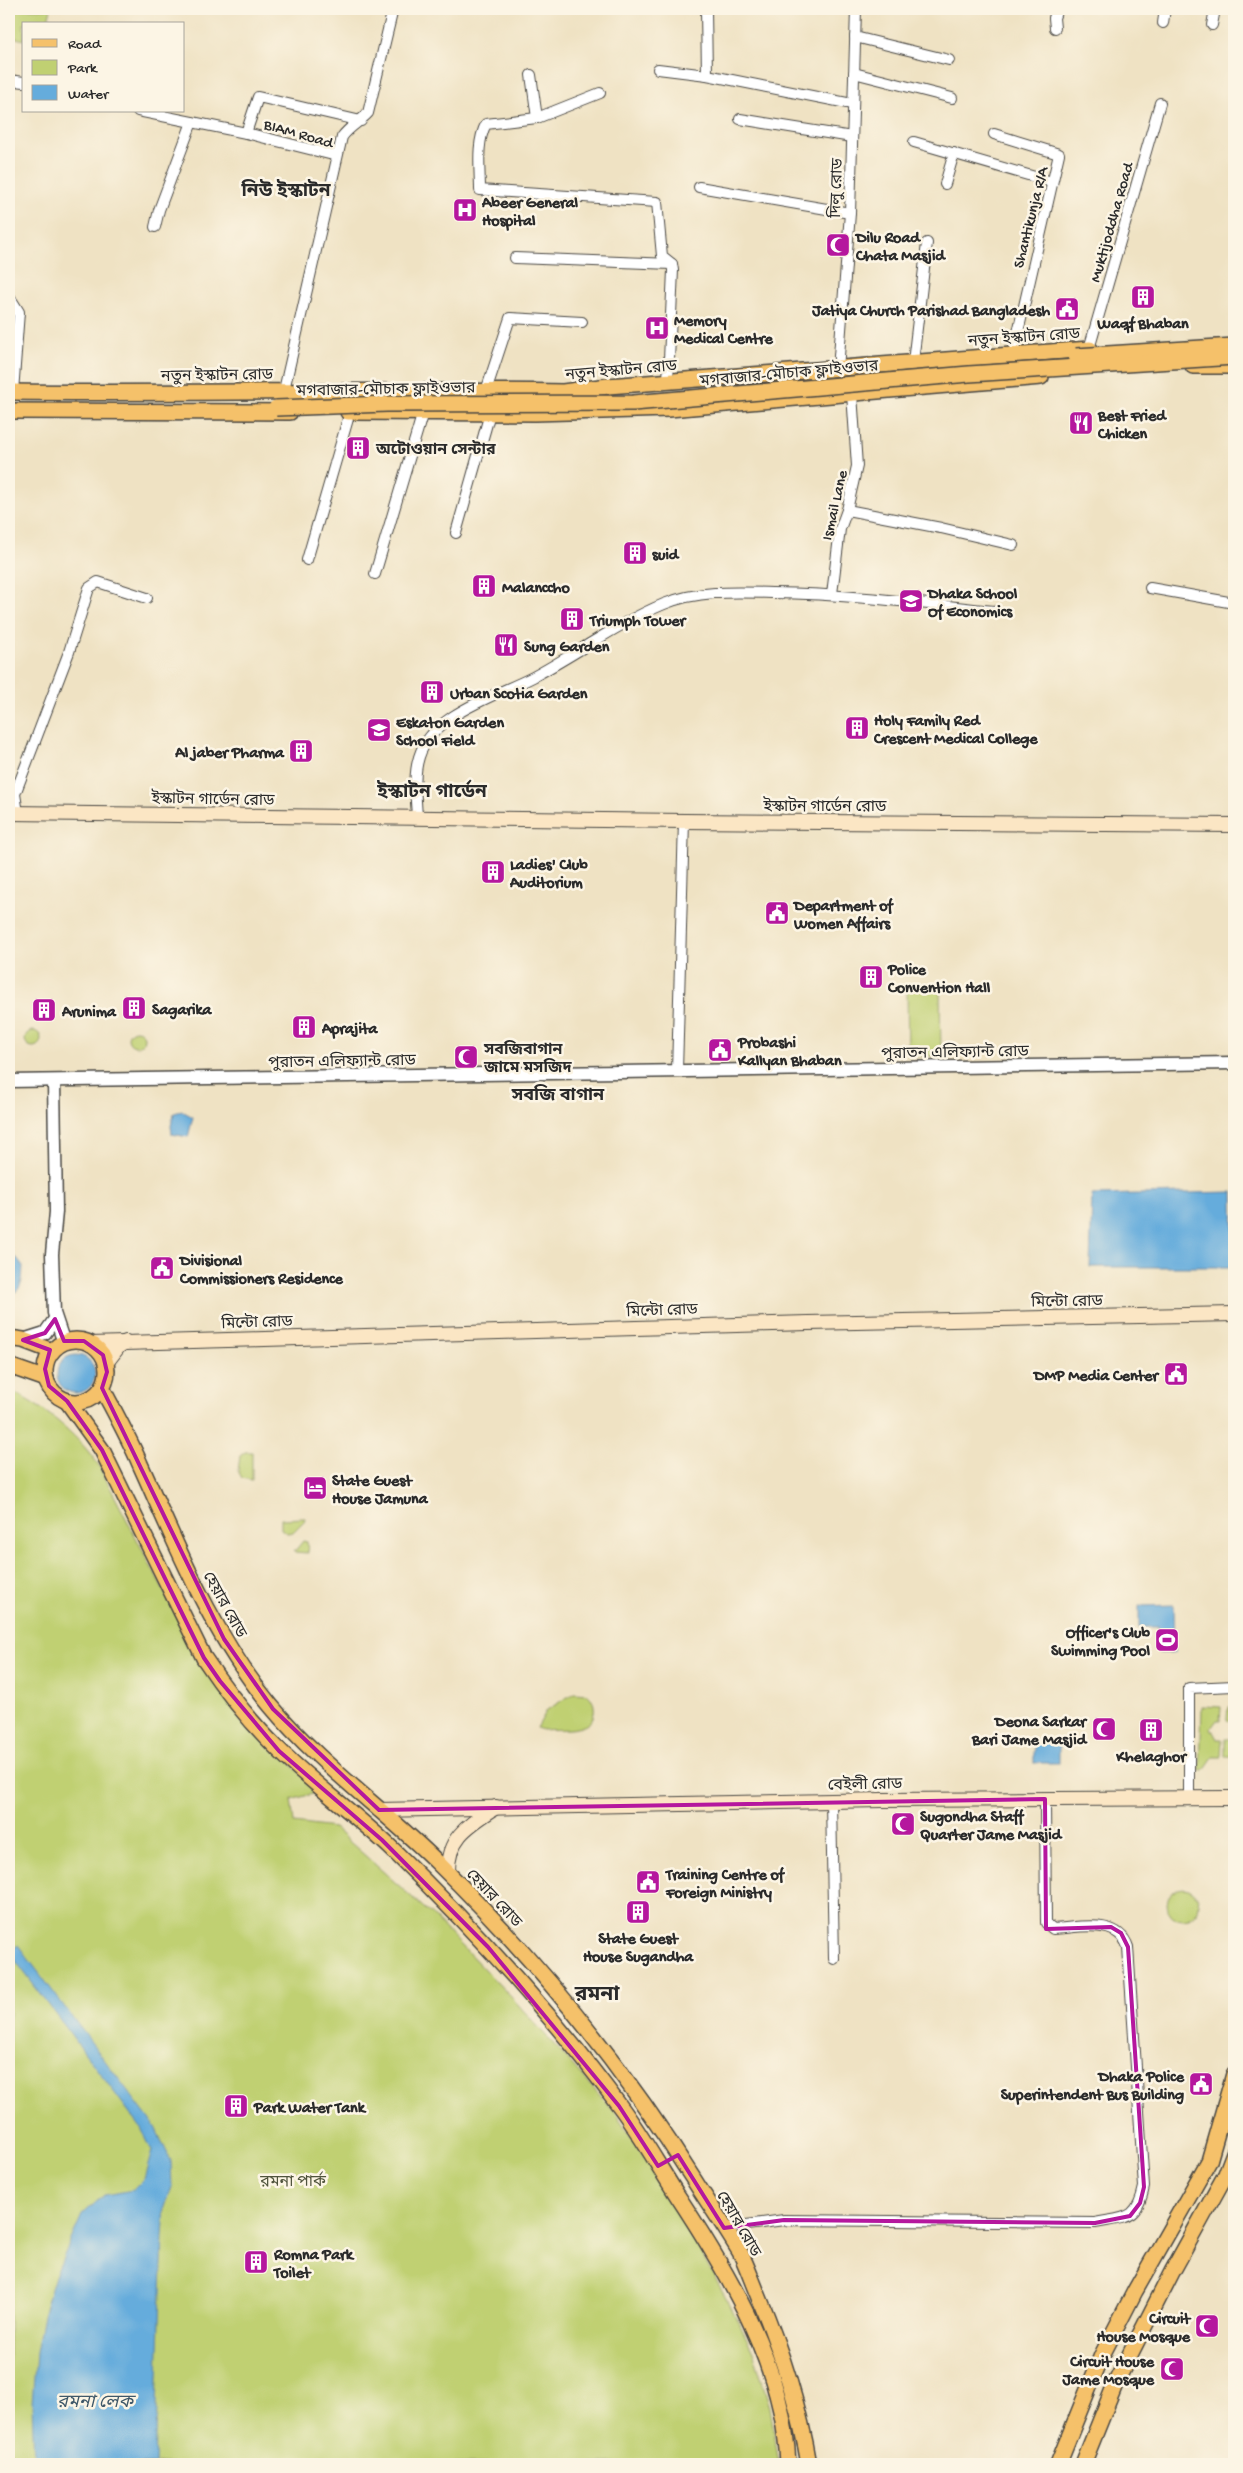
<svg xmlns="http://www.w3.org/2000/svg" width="1243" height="2473" viewBox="0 0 1243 2473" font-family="'Gochi Hand','Noto Sans Bengali',sans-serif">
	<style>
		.green { fill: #c0d072; stroke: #767e4e }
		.water { fill: #65acdc; stroke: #486c84 }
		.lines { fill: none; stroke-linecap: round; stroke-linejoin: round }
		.minor-casing { stroke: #484642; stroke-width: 12 }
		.tertiary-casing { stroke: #484642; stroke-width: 15 }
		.secondary-casing { stroke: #484642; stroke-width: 16 }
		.primary-casing { stroke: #484642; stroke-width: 18 }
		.minor { stroke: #fff; stroke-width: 10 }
		.tertiary { stroke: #fff; stroke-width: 12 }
		.secondary { stroke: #fbe6c4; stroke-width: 14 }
		.primary { stroke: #f5c16b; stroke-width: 15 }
		.primary-bridge-casing { stroke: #484642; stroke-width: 18; stroke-linecap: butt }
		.primary-bridge { stroke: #f5c16b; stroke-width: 15 }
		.marked { fill: none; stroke: #b5179e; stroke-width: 4; stroke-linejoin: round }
		.labels { text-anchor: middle; stroke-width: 5; stroke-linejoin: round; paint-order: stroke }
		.street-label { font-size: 16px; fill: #2b2b2b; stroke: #fcf5e5 }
		.poi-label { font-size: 16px; font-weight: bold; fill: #2b2b2b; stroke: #fcf5e5; text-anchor: start }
		.park-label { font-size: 16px; fill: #50543d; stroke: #fcf5e5 }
		.neighbourhood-label { font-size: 18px; font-weight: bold; fill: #2b2b2b; stroke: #fcf5e5 }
		.water-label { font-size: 18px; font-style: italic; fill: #3f5869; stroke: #fcf5e5 }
		.quarter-label { font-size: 19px; font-weight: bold; fill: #2b2b2b; stroke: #fcf5e5 }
		.district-label { font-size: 21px; font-weight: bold; fill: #2b2b2b; stroke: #fcf5e5 }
	</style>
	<rect width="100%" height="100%" fill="#fcf5e5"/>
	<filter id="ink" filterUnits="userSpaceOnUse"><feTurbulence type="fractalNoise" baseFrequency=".02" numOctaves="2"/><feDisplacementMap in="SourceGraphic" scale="10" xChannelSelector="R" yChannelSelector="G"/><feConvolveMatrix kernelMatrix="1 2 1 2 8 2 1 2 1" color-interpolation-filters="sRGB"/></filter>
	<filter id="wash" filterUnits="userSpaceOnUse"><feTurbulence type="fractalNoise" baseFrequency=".0096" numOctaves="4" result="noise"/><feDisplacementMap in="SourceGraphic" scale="20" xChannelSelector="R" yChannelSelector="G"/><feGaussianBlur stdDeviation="1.12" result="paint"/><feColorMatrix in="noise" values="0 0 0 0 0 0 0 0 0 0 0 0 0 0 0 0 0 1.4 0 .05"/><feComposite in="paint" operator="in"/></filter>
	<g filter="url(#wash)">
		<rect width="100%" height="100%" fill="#efe2c3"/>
		<g class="green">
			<path d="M 9,9 L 51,9 L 47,24 L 24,24 L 24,40 L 9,36 Z"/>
			<path d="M 940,987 L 941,1056 L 908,1056 L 907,988 Z"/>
			<circle cx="136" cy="1038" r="8"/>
			<circle cx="33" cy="1039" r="8"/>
			<path d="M 9,1390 C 45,1408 74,1431 98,1464 L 201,1663 L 315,1790 L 312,1794 L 291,1800 L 294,1823 L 334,1828 L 432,1915 L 513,1999 L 613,2110 L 664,2187 L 728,2301 L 753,2351 L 770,2407 L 779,2464 L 9,2464 Z"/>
			<path d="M 245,1452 L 252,1452 L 252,1480 L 242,1478 L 238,1471 L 240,1456 Z"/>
			<path d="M 281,1519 L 305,1518 L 305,1520 L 293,1532 L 287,1533 L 281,1529 Z"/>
			<path d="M 303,1541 L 307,1542 L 308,1553 L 294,1552 Z"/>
			<path d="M 574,1693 L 587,1694 C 592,1698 595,1704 594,1712 C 593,1734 558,1728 542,1730 L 537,1728 L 547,1710 Z"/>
			<path d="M 1202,1706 L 1221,1707 L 1220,1720 L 1217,1720 L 1211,1728 L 1217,1739 L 1222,1739 L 1221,1757 L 1213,1757 L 1204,1770 L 1200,1770 Z"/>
			<path d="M 1228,1707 L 1234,1707 L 1234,1726 L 1231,1721 L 1227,1720 Z"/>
			<path d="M 1234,1732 L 1234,1759 L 1233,1757 L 1225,1757 L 1225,1739 L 1230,1739 Z"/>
			<circle cx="1183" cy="1904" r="16"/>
		</g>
		<g class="water">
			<path d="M 182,1111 L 193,1117 L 188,1137 L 172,1134 L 171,1126 L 174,1113 Z"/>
			<path d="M 1233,1192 L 1234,1267 L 1090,1267 L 1092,1195 Z"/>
			<path d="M 9,1256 L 17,1258 L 23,1266 C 22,1279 24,1289 10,1295 Z"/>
			<circle cx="76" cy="1374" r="19"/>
			<path d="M 1174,1605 L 1175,1653 L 1159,1653 L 1158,1627 L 1139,1627 L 1139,1606 Z"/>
			<rect x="1034" y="1740" width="25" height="23"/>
			<path d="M 18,1945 L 155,2127 L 171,2161 L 172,2187 L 165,2207 L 163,2237 L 155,2464 L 34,2464 L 32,2402 L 36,2353 L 43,2315 L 55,2276 L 82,2215 L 104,2195 L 133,2190 L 144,2179 L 152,2151 L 141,2128 L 9,1952 Z"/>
		</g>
	</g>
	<g filter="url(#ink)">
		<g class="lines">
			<defs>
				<g id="minor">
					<path d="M 706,9 L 707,75 L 852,104"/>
					<path d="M 1163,23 L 1165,9"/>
					<path d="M 1212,25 L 1215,9"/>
					<path d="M 1055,28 L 1054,18 L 1057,9"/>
					<path d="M 855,37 L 949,60"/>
					<path d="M 658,69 L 707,75"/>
					<path d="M 854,73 L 952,98"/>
					<path d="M 531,75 L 537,118"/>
					<path d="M 9,80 L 24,82"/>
					<path d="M 600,93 L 537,118 L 486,124 C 476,143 480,169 480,190 L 657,202 L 662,256 L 672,264 L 673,270 L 668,382"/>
					<path d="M 138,111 L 246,133 L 337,156"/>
					<path d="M 740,119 L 852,137"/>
					<path d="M 246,133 L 258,97 L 361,121"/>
					<path d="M 994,134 L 1059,154 L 1013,354"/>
					<path d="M 914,142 L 1052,182"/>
					<path d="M 945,184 L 954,153"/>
					<path d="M 699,187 L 850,213"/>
					<path d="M 155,227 L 159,210 L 192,122"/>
					<path d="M 515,258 L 672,264"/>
					<path d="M 9,296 L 19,312 L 13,392"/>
					<path d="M 1089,349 L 1160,103"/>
					<path d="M 913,362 L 927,243"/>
					<path d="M 838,369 L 850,213 L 856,9"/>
					<path d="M 284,390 L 342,137 C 350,126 360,122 368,113 L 393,9"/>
					<path d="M 486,391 L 510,318 L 582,322"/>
					<path d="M 847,510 L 941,528 L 1013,545"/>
					<path d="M 456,533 L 490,413"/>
					<path d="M 307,560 L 350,412"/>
					<path d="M 375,574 L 423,412"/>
					<path d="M 1150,588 L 1234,603"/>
					<path d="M 832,594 L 840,529 L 847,510 L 857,466 L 852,394"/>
					<path d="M 18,813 L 15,794 L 69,652 L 89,588 L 98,582 L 147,598"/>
					<path d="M 417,817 C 416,798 413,776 419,757 C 432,714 496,696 533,677 C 576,654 620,622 664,604 C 699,590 736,592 772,593 C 847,594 920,603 994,611"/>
					<path d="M 677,1071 L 684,821"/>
					<path d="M 1189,1798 L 1189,1688 L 1234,1686"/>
					<path d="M 831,1801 L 834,1959"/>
					<path d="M 724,2228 L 784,2220 L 1095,2223 C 1125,2217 1137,2221 1144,2187 L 1128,1947 C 1118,1917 1078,1928 1053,1929 L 1046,1923 L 1045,1799"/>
				</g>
				<g id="tertiary">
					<path d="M 9,1081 L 1234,1063"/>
					<path d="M 54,1081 L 56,1212 L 52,1254 L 54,1313 L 64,1343"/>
					<path d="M 23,1340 L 45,1333 L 55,1319"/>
				</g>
				<g id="secondary">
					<path d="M 9,813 L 684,821 L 1234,825"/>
					<path d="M 90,1344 L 808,1323 L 1234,1314"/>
					<path d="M 106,1363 L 119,1346 L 126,1342"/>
					<path d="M 379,1810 L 882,1800 L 1234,1798"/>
					<path d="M 448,1872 C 447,1837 469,1825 496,1807"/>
				</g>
				<g id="primary">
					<path d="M 1193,366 L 1234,366"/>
					<path d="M 9,392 C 194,394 378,389 563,392 L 608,386 L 1090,349"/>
					<path d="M 9,411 L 290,412"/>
					<path d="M 348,412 L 535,413 L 669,409 L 1041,377"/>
					<path d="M 9,1338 L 23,1340 L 52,1351"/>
					<circle cx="76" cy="1371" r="31"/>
					<path d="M 9,1366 L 46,1379"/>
					<path d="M 102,1388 C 115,1413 129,1438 140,1464 C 178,1548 212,1635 271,1706 C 320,1765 385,1810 439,1864 C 536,1959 622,2065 694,2180 C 709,2204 726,2228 740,2252 C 747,2266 752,2281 758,2295 C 781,2350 799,2405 809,2464"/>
					<path d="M 67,1401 L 102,1450 L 204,1658 C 226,1691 250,1722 278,1749 C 314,1785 356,1814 393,1850 C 474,1929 551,2013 619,2105 C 640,2133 658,2165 677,2195 C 729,2274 784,2366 788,2464"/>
					<path d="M 1058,2464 L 1102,2355 L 1135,2291 L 1209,2161 L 1234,2074"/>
					<path d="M 1083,2464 L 1116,2382 L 1173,2270 L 1226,2174 L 1234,2153"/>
				</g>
			</defs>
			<use href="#minor" class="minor-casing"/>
			<use href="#tertiary" class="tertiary-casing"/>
			<use href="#secondary" class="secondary-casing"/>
			<use href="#primary" class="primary-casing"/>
			<use href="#minor" class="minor"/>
			<use href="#tertiary" class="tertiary"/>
			<use href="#secondary" class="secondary"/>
			<use href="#primary" class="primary"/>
			<defs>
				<g id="primary-bridge">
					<path d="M 1076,356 L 1234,346"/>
					<path d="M 276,408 L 387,404 L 633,403 L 969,374 L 1234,357"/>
				</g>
			</defs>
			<use href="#primary-bridge" class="primary-bridge-casing"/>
			<use href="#primary-bridge" class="primary-bridge"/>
		</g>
	</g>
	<path class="marked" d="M 55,1319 L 64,1341 L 84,1341 L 103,1355 L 107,1372 L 102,1388 L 224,1639 L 273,1709 L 379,1810 L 1045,1799 L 1046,1929 L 1111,1927 L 1121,1933 L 1128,1947 L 1144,2187 L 1140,2203 L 1130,2216 L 1095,2223 L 784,2220 L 724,2228 L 678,2155 L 658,2166 L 619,2106 L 488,1947 L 382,1840 L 279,1751 L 220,1681 L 204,1658 L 102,1450 L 67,1401 L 49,1386 L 45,1369 L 50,1350 L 23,1340 L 45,1333 Z"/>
	<defs>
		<symbol id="hospital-square" viewBox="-11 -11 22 22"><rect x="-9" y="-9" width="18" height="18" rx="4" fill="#b5179e" stroke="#fcf5e5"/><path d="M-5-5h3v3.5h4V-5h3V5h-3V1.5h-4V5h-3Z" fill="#fff"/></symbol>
		<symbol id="mosque-square" viewBox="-11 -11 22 22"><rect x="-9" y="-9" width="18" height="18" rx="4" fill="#b5179e" stroke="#fcf5e5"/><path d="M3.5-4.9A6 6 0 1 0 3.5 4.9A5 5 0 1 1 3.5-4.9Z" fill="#fff"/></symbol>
		<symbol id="building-square" viewBox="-11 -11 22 22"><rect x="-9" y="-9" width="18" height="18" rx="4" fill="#b5179e" stroke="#fcf5e5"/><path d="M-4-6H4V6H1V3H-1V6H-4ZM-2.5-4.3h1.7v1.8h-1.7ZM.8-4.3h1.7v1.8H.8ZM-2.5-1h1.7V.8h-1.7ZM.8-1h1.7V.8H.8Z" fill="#fff"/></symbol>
		<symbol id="civic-square" viewBox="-11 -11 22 22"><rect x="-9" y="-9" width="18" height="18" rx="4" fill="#b5179e" stroke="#fcf5e5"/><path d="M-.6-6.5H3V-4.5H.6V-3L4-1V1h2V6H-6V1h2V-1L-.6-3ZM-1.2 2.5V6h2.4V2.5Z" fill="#fff"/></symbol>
		<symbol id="restaurant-square" viewBox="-11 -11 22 22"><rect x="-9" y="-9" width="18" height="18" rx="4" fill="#b5179e" stroke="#fcf5e5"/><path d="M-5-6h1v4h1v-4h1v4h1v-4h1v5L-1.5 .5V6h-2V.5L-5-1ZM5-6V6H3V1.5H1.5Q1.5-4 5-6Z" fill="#fff"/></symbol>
		<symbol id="school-square" viewBox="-11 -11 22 22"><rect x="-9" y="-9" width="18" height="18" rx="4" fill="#b5179e" stroke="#fcf5e5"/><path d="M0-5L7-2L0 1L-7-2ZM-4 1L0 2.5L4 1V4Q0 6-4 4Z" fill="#fff"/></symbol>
		<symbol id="hotel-square" viewBox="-11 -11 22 22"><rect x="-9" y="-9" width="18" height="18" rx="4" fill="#b5179e" stroke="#fcf5e5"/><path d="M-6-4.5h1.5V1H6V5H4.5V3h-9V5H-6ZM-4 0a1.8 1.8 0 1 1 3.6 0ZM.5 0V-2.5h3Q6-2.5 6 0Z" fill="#fff"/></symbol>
		<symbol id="stadium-square" viewBox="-11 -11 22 22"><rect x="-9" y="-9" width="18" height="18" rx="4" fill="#b5179e" stroke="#fcf5e5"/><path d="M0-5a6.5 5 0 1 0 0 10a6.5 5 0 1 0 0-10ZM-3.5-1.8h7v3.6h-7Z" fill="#fff"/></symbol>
	</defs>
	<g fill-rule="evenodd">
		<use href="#hospital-square" x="451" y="196" width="28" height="28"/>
		<use href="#mosque-square" x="824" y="231" width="28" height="28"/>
		<use href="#building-square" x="1129" y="283" width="28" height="28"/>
		<use href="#civic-square" x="1053" y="295" width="28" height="28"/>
		<use href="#hospital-square" x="643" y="314" width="28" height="28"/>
		<use href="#restaurant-square" x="1067" y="409" width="28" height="28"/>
		<use href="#building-square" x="344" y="434" width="28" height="28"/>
		<use href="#building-square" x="621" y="539" width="28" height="28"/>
		<use href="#building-square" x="470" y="572" width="28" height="28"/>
		<use href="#school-square" x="897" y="587" width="28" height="28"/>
		<use href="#building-square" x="558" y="605" width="28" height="28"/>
		<use href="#restaurant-square" x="492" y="631" width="28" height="28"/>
		<use href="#building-square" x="418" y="678" width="28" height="28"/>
		<use href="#building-square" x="843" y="714" width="28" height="28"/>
		<use href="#school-square" x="365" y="716" width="28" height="28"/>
		<use href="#building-square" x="287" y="737" width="28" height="28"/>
		<use href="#building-square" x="479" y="858" width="28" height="28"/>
		<use href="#civic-square" x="763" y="899" width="28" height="28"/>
		<use href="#building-square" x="857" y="963" width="28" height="28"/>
		<use href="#building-square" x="120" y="994" width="28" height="28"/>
		<use href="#building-square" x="30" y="996" width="28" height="28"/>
		<use href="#building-square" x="290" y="1013" width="28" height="28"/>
		<use href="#civic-square" x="706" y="1036" width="28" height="28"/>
		<use href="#mosque-square" x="452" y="1043" width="28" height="28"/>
		<use href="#civic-square" x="148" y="1254" width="28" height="28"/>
		<use href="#civic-square" x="1162" y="1360" width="28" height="28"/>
		<use href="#hotel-square" x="301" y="1474" width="28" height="28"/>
		<use href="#stadium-square" x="1153" y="1626" width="28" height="28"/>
		<use href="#mosque-square" x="1090" y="1715" width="28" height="28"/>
		<use href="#building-square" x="1137" y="1716" width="28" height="28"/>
		<use href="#mosque-square" x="889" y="1810" width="28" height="28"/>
		<use href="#civic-square" x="634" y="1868" width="28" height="28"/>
		<use href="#building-square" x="624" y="1898" width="28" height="28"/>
		<use href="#civic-square" x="1187" y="2070" width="28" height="28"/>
		<use href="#building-square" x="222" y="2092" width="28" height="28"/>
		<use href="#building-square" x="242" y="2248" width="28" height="28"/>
		<use href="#mosque-square" x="1193" y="2312" width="28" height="28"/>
		<use href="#mosque-square" x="1158" y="2355" width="28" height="28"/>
	</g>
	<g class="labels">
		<g class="street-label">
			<text transform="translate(299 132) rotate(16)" y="6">BIAM Road</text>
			<text transform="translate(835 188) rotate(-88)" y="6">দিলু রোড</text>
			<text transform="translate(1029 217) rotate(-76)" y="6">Shantikunja R/A</text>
			<text transform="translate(1110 222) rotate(-74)" y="6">Muktijoddha Road</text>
			<text transform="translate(1024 336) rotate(-4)" y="6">নতুন ইস্কাটন রোড</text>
			<text transform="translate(621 369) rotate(-5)" y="6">নতুন ইস্কাটন রোড</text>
			<text transform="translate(789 372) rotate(-5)" y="6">মগবাজার-মৌচাক ফ্লাইওভার</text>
			<text transform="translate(217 374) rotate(-1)" y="6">নতুন ইস্কাটন রোড</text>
			<text transform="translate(386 388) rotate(-1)" y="6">মগবাজার-মৌচাক ফ্লাইওভার</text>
			<text transform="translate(833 505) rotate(-77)" y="6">Ismail Lane</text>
			<text transform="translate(213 798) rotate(1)" y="6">ইস্কাটন গার্ডেন রোড</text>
			<text x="825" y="811">ইস্কাটন গার্ডেন রোড</text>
			<text transform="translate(955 1051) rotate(-1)" y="6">পুরাতন এলিফ্যান্ট রোড</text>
			<text transform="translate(342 1060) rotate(-1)" y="6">পুরাতন এলিফ্যান্ট রোড</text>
			<text transform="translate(1067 1300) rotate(-1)" y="6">মিন্টো রোড</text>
			<text transform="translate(662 1309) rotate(-2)" y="6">মিন্টো রোড</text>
			<text transform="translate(257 1321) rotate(-2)" y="6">মিন্টো রোড</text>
			<text transform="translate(226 1604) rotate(61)" y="6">হেয়ার রোড</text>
			<text transform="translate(865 1783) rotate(-1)" y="6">বেইলী রোড</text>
			<text transform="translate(495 1897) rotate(47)" y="6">হেয়ার রোড</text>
			<text transform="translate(740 2223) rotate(60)" y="6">হেয়ার রোড</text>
		</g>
		<g class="poi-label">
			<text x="482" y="207">Abeer General<tspan x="482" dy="18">Hospital</tspan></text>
			<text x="856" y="242">Dilu Road<tspan x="856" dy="18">Chata Masjid</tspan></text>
			<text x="1050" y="315" text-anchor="end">Jatiya Church Parishad Bangladesh</text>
			<text x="674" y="325">Memory<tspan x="674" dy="18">Medical Centre</tspan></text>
			<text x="1143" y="328" text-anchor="middle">Waqf Bhaban</text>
			<text x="1098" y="420">Best Fried<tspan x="1098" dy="18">Chicken</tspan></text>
			<text x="376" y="454">অটোওয়ান সেন্টার</text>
			<text x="652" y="559">suid</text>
			<text x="502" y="592">Malanccho</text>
			<text x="928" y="598">Dhaka School<tspan x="928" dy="18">Of Economics</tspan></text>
			<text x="590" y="625">Triumph Tower</text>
			<text x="524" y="651">Sung Garden</text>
			<text x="450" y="698">Urban Scotia Garden</text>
			<text x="874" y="725">Holy Family Red<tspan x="874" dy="18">Crescent Medical College</tspan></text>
			<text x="396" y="727">Eskaton Garden<tspan x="396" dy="18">School Field</tspan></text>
			<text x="284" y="757" text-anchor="end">Al jaber Pharma</text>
			<text x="510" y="869">Ladies' Club<tspan x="510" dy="18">Auditorium</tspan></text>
			<text x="794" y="910">Department of<tspan x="794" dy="18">Women Affairs</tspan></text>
			<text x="888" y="974">Police<tspan x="888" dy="18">Convention Hall</tspan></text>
			<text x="152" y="1014">Sagarika</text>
			<text x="62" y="1016">Arunima</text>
			<text x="322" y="1033">Aprajita</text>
			<text x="738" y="1047">Probashi<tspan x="738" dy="18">Kallyan Bhaban</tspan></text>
			<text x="484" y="1054">সবজিবাগান<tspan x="484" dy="18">জামে মসজিদ</tspan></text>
			<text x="180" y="1265">Divisional<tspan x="180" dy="18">Commissioners Residence</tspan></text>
			<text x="1158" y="1380" text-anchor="end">DMP Media Center</text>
			<text x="332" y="1485">State Guest<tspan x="332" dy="18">House Jamuna</tspan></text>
			<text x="1150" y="1637" text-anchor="end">Officer's Club<tspan x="1150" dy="18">Swimming Pool</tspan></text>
			<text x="1086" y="1726" text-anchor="end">Deona Sarkar<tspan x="1086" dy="18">Bari Jame Masjid</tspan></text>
			<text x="1151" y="1761" text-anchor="middle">Khelaghor</text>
			<text x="920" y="1821">Sugondha Staff<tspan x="920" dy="18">Quarter Jame Masjid</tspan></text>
			<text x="666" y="1879">Training Centre of<tspan x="666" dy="18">Foreign Ministry</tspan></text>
			<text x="638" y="1943" text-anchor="middle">State Guest<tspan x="638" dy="18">House Sugandha</tspan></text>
			<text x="1184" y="2081" text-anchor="end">Dhaka Police<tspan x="1184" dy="18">Superintendent Bus Building</tspan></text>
			<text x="254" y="2112">Park Water Tank</text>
			<text x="274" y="2259">Romna Park<tspan x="274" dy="18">Toilet</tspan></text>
			<text x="1190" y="2323" text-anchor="end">Circuit<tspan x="1190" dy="18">House Mosque</tspan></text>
			<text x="1154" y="2366" text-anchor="end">Circuit House<tspan x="1154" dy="18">Jame Mosque</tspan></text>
		</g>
		<g class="park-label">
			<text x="293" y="2186">রমনা পার্ক</text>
		</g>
		<g class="neighbourhood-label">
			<text x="558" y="1100">সবজি বাগান</text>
		</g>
		<g class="water-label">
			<text x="95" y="2407">রমনা লেক</text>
		</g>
		<g class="quarter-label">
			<text x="286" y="196">নিউ ইস্কাটন</text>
			<text x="432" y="797">ইস্কাটন গার্ডেন</text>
		</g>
		<g class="district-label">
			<text x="597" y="2000">রমনা</text>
		</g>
	</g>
	<rect width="1243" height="2473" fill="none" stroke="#fcf5e5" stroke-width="30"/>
	<rect x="22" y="22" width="162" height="90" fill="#fcf5e5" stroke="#a8a49b"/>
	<rect x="32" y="39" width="25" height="8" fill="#f5c16b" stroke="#a8a49b"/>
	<text x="68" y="48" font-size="15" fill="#2b2b2b">Road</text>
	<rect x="32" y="60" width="25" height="15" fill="#c0d072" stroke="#a8a49b"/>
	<text x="68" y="72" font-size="15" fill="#2b2b2b">Park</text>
	<rect x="32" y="85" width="25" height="15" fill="#65acdc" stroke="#a8a49b"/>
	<text x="68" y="98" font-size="15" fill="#2b2b2b">Water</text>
</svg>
